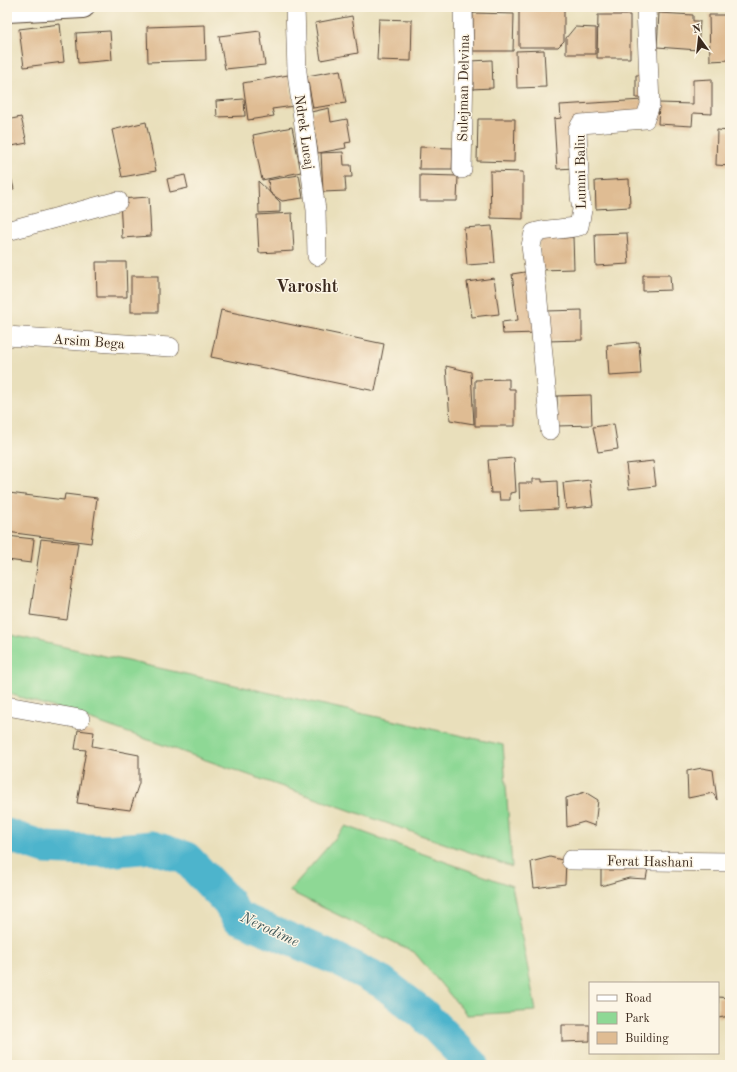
<svg xmlns="http://www.w3.org/2000/svg" width="737" height="1072" viewBox="0 0 737 1072" font-family="'Old Standard TT',serif">
	<style>
		.green { fill: #8ed895; stroke: #64815a }
		.lines { fill: none; stroke-linecap: round; stroke-linejoin: round }
		.river { stroke: #4db4cc; stroke-width: 33 }
		.building { fill: #dfbc93 }
		.minor-casing { stroke: #554536; stroke-width: 20 }
		.secondary-casing { stroke: #554536; stroke-width: 24 }
		.minor { stroke: #fff; stroke-width: 19 }
		.secondary { stroke: #fff; stroke-width: 22 }
		.labels { text-anchor: middle; stroke-width: 3; stroke-linejoin: round; paint-order: stroke }
		.street-label { font-size: 14px; fill: #3b2a1e; stroke: #fcf5e5 }
		.water-label { font-size: 15px; font-style: italic; fill: #415a5b; stroke: #fcf5e5 }
		.district-label { font-size: 18px; font-weight: bold; fill: #3b2a1e; stroke: #fcf5e5 }
	</style>
	<rect width="100%" height="100%" fill="#fcf5e5"/>
	<filter id="ink" filterUnits="userSpaceOnUse"><feTurbulence type="fractalNoise" baseFrequency=".025" numOctaves="2"/><feDisplacementMap in="SourceGraphic" scale="8" xChannelSelector="R" yChannelSelector="G"/><feConvolveMatrix kernelMatrix="1 2 1 2 8 2 1 2 1" color-interpolation-filters="sRGB"/></filter>
	<filter id="wash" filterUnits="userSpaceOnUse"><feTurbulence type="fractalNoise" baseFrequency=".012" numOctaves="4" result="noise"/><feDisplacementMap in="SourceGraphic" scale="16" xChannelSelector="R" yChannelSelector="G"/><feGaussianBlur stdDeviation="0.9" result="paint"/><feColorMatrix in="noise" values="0 0 0 0 0 0 0 0 0 0 0 0 0 0 0 0 0 1.4 0 .05"/><feComposite in="paint" operator="in"/></filter>
	<g filter="url(#wash)">
		<rect width="100%" height="100%" fill="#e9dfbb"/>
		<g class="green">
			<path d="M 11,635 L 503,745 L 512,867 L 80,716 L 7,693 L 7,661 Z"/>
			<path d="M 346,826 L 512,886 L 536,1011 L 467,1015 L 414,952 L 289,891 Z"/>
		</g>
		<g class="lines">
			<path class="river" d="M 7,835 L 46,848 L 106,851 L 152,847 L 186,858 L 228,902 L 237,917 L 334,958 L 382,982 L 422,1013 L 473,1065"/>
		</g>
		<g id="blocks">
			<g class="building">
				<path d="M 519,8 L 564,9 L 564,41 L 558,47 L 519,47 Z"/>
				<path d="M 473,13 L 514,14 L 513,51 L 473,51 Z"/>
				<path d="M 659,13 L 693,15 L 693,21 L 700,21 L 698,50 L 657,47 Z"/>
				<path d="M 598,15 L 630,15 L 630,58 L 597,58 Z"/>
				<path d="M 709,15 L 730,15 L 730,60 L 710,61 Z"/>
				<path d="M 352,16 L 358,53 L 321,60 L 315,23 Z"/>
				<path d="M 379,19 L 412,20 L 411,61 L 377,60 Z"/>
				<path d="M 60,24 L 64,62 L 24,67 L 19,29 Z"/>
				<path d="M 205,25 L 206,60 L 148,62 L 147,27 Z"/>
				<path d="M 575,27 L 596,28 L 596,54 L 566,54 L 566,38 Z"/>
				<path d="M 110,31 L 112,60 L 78,63 L 76,33 Z"/>
				<path d="M 260,31 L 265,65 L 225,69 L 219,36 Z"/>
				<path d="M 544,50 L 546,87 L 517,88 L 516,51 Z"/>
				<path d="M 492,60 L 493,88 L 471,89 L 470,61 Z"/>
				<path d="M 340,70 L 346,103 L 313,108 L 307,76 Z"/>
				<path d="M 288,75 L 294,106 L 272,109 L 274,116 L 248,120 L 243,83 Z"/>
				<path d="M 636,75 L 644,75 L 645,98 L 636,98 Z"/>
				<path d="M 712,79 L 712,114 L 693,113 L 692,126 L 658,124 L 659,103 L 693,104 L 693,80 Z"/>
				<path d="M 244,99 L 245,116 L 217,117 L 216,101 Z"/>
				<path d="M 643,100 L 644,117 L 573,121 L 575,168 L 557,169 L 554,119 L 561,118 L 560,105 Z"/>
				<path d="M 329,108 L 331,122 L 347,119 L 351,142 L 345,143 L 346,148 L 318,153 L 311,112 Z"/>
				<path d="M 21,117 L 27,143 L 7,147 L 7,120 Z"/>
				<path d="M 478,119 L 515,119 L 514,162 L 477,161 Z"/>
				<path d="M 146,122 L 156,171 L 122,177 L 112,130 Z"/>
				<path d="M 292,127 L 301,172 L 262,180 L 253,135 Z"/>
				<path d="M 717,130 L 730,131 L 730,166 L 716,165 Z"/>
				<path d="M 420,147 L 453,148 L 452,169 L 419,169 Z"/>
				<path d="M 343,152 L 344,165 L 351,165 L 352,177 L 345,177 L 346,191 L 323,192 L 321,153 Z"/>
				<path d="M 7,161 L 14,189 L 7,190 Z"/>
				<path d="M 490,171 L 523,172 L 523,219 L 491,218 Z"/>
				<path d="M 185,175 L 188,188 L 170,192 L 167,179 Z"/>
				<path d="M 299,175 L 303,198 L 282,201 L 270,193 L 268,180 Z"/>
				<path d="M 420,175 L 458,176 L 457,201 L 420,201 Z"/>
				<path d="M 629,179 L 630,207 L 596,209 L 595,181 Z"/>
				<path d="M 258,181 L 280,202 L 280,212 L 259,213 Z"/>
				<path d="M 149,197 L 151,236 L 122,238 L 120,199 Z"/>
				<path d="M 292,213 L 294,251 L 259,253 L 257,215 Z"/>
				<path d="M 492,226 L 495,263 L 467,265 L 464,228 Z"/>
				<path d="M 627,233 L 629,264 L 596,266 L 595,234 Z"/>
				<path d="M 573,237 L 574,269 L 540,270 L 539,238 Z"/>
				<path d="M 96,262 L 126,262 L 127,297 L 97,297 Z"/>
				<path d="M 531,271 L 538,333 L 503,334 L 502,322 L 518,320 L 512,274 Z"/>
				<path d="M 643,275 L 670,275 L 671,290 L 643,291 Z"/>
				<rect x="131" y="276" width="27" height="36"/>
				<path d="M 494,278 L 499,314 L 472,317 L 467,282 Z"/>
				<path d="M 221,310 L 384,344 L 375,391 L 211,357 Z"/>
				<path d="M 582,310 L 582,340 L 547,341 L 547,311 Z"/>
				<path d="M 639,342 L 641,374 L 609,376 L 607,345 Z"/>
				<path d="M 446,366 L 471,372 L 474,424 L 450,420 Z"/>
				<path d="M 509,379 L 509,389 L 515,389 L 515,426 L 475,426 L 475,380 Z"/>
				<path d="M 591,395 L 592,425 L 557,426 L 557,396 Z"/>
				<path d="M 614,424 L 618,449 L 598,452 L 593,427 Z"/>
				<path d="M 514,458 L 516,492 L 510,493 L 510,500 L 500,500 L 499,493 L 491,493 L 488,460 Z"/>
				<path d="M 653,461 L 656,486 L 629,489 L 626,464 Z"/>
				<path d="M 533,479 L 542,479 L 542,482 L 557,481 L 558,509 L 520,511 L 519,483 L 533,483 Z"/>
				<path d="M 590,480 L 593,506 L 566,509 L 563,483 Z"/>
				<path d="M 9,493 L 64,500 L 65,494 L 97,498 L 91,543 L 7,532 L 7,508 Z"/>
				<path d="M 7,536 L 34,539 L 31,563 L 7,560 Z"/>
				<path d="M 41,539 L 78,543 L 67,620 L 30,615 Z"/>
				<path d="M 78,730 L 94,732 L 92,746 L 139,755 L 139,783 L 130,810 L 77,803 L 86,750 L 75,749 Z"/>
				<path d="M 728,762 L 730,762 L 730,789 L 728,790 Z"/>
				<path d="M 702,768 L 713,770 L 717,800 L 713,793 L 688,798 L 687,771 Z"/>
				<path d="M 585,792 L 598,800 L 595,826 L 584,822 L 567,827 L 566,798 Z"/>
				<path d="M 550,857 L 566,861 L 565,884 L 534,888 L 531,862 Z"/>
				<path d="M 601,863 L 649,863 L 646,879 L 629,878 L 601,886 Z"/>
				<path d="M 718,997 L 730,998 L 730,1016 L 718,1018 Z"/>
				<path d="M 562,1025 L 590,1025 L 590,1041 L 562,1042 Z"/>
			</g>
		</g>
	</g>
	<g filter="url(#ink)">
		<use href="#blocks" fill-opacity="0" stroke="#554536" stroke-width="1"/>
		<g class="lines">
			<defs>
				<g id="minor">
					<path d="M 295,7 L 297,72 L 301,104 L 316,210 L 317,256"/>
					<path d="M 462,169 L 464,66 L 463,7"/>
					<path d="M 7,231 L 118,201"/>
					<path d="M 7,336 L 170,347"/>
					<path d="M 550,430 L 537,291 L 531,246 L 534,233 C 549,228 564,230 579,226 L 582,210 L 580,196 L 577,131 L 581,124 L 645,119 L 650,105 L 646,7"/>
					<path d="M 7,706 L 80,719"/>
					<path d="M 571,860 L 730,862"/>
				</g>
				<path id="secondary" d="M 7,11 L 83,7"/>
			</defs>
			<use href="#minor" class="minor-casing"/>
			<use href="#secondary" class="secondary-casing"/>
			<use href="#minor" class="minor"/>
			<use href="#secondary" class="secondary"/>
		</g>
	</g>
	<g class="labels">
		<g class="street-label">
			<text transform="translate(463 88) rotate(-89)" y="5">Sulejman Delvina</text>
			<text transform="translate(305 132) rotate(82)" y="5">Ndrek Lucaj</text>
			<text transform="translate(580 172) rotate(-91)" y="5">Lumni Baliu</text>
			<text transform="translate(89 341) rotate(4)" y="5">Arsim Bega</text>
			<text transform="translate(650 861) rotate(1)" y="5">Ferat Hashani</text>
		</g>
		<g class="water-label">
			<text transform="translate(270 929) rotate(25)" y="5">Nerodime</text>
		</g>
		<g class="district-label">
			<text x="307" y="292">Varosht</text>
		</g>
	</g>
	<rect width="737" height="1072" fill="none" stroke="#fcf5e5" stroke-width="24"/>
	<rect x="589" y="982" width="130" height="72" fill="#fcf5e5" stroke="#afa495"/>
	<rect x="597" y="995" width="20" height="6" fill="#ffffff" stroke="#afa495"/>
	<text x="625" y="1002" font-size="12" fill="#3b2a1e">Road</text>
	<rect x="597" y="1012" width="20" height="12" fill="#8ed895" stroke="#afa495"/>
	<text x="625" y="1022" font-size="12" fill="#3b2a1e">Park</text>
	<rect x="597" y="1032" width="20" height="12" fill="#dfbc93" stroke="#afa495"/>
	<text x="625" y="1042" font-size="12" fill="#3b2a1e">Building</text>
	<g transform="translate(699 38) rotate(345)" stroke="#fcf5e5" stroke-width="3" paint-order="stroke">
	<path d="M0-3L7 15L0 10L-7 15Z" fill="#3b2a1e"/>
	<text y="-6" font-size="11" font-weight="bold" text-anchor="middle" fill="#3b2a1e">N</text>
	</g>
</svg>
